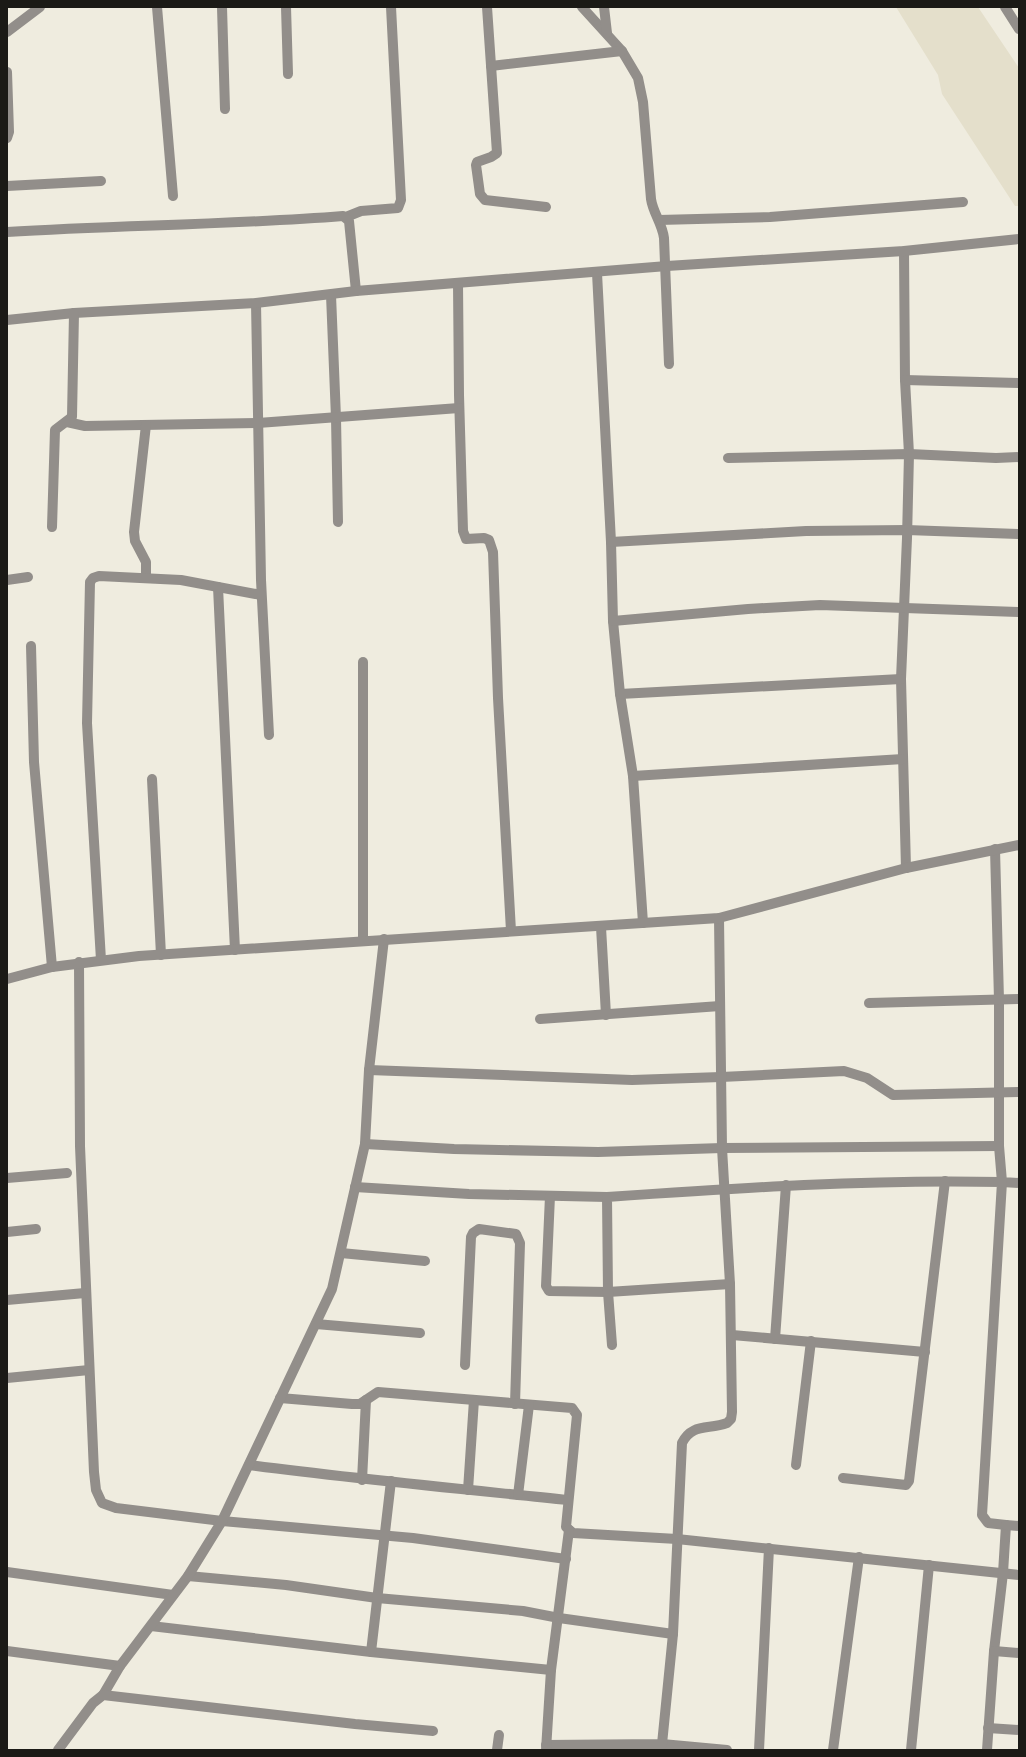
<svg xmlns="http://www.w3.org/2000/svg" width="1026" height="1757" viewBox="0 0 1026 1757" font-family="Arial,sans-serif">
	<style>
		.built { fill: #e4dfcb }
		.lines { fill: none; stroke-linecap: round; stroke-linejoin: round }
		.minor { stroke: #928e8a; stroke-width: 10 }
		.tertiary { stroke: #928e8a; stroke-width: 10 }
	</style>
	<rect width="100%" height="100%" fill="#efecdf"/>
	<path class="built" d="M 896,7 L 978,7 L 1019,68 L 1019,206 L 1015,206 L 942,94 L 938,75 Z"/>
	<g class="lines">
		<g class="minor">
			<path d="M 157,7 L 173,196"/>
			<path d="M 222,7 L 225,109"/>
			<path d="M 286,7 L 288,74"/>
			<path d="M 487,7 L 497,153 L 491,157 L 477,162 L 476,165 L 480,194 L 485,200 L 546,207"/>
			<path d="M 582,7 L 622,51 L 638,78 L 643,102 L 651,199 C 653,213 662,223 664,238 L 669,364"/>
			<path d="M 604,7 L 607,33"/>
			<path d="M 1005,7 L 1019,29"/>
			<path d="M 7,32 L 40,7"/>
			<path d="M 491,66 L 622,51"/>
			<path d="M 7,72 L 9,132 L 7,138"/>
			<path d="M 7,186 L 101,181"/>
			<path d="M 346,217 L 361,211 L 398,208 L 401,200 L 391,7"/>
			<path d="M 659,220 L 770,217 L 963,202"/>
			<path d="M 7,232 C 119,225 231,225 343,216 L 349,221 L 356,291"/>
			<path d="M 904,251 L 905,380 L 909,454 L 907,538 L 901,679 L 906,868"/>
			<path d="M 597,273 L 611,542 L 613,621 L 620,694 L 633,776 L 643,923"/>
			<path d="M 458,283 L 459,395 L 463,531 L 466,539 L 484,538 L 489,540 L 493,552 L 498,698 L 511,931"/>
			<path d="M 331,295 L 336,418 L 338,522"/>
			<path d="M 256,303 L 261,580 L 269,735"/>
			<path d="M 7,320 L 74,313 L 256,303 L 356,291 L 667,266 L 904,251 L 1019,239"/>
			<path d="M 905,380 L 1019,383"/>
			<path d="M 67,422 L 85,426 L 258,423 L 459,408"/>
			<path d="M 146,425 L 134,532 L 135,541 L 146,562 L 146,578"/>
			<path d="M 728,458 L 909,454 L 996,458 L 1019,457"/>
			<path d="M 52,527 L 55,430 L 72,417 L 74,313"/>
			<path d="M 611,542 L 806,531 L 907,530 L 1019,534"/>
			<path d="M 7,580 L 28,577"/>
			<path d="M 218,587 L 235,950"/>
			<path d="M 613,621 L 748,609 L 820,605 L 1019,612"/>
			<path d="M 31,646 L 34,762 L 52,967"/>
			<path d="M 363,662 L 363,940"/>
			<path d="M 620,694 L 901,679"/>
			<path d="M 633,776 L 903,759"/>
			<path d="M 152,779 L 161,955"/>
			<path d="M 995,849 L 999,1000 L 999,1146 L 1002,1182 L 1019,1183"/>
			<path d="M 601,927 L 606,1015"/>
			<path d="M 101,960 L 87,723 L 90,582 L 93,578 L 99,576 L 181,580 L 261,595"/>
			<path d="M 79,962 L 80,1146 L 94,1472 L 96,1490 L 102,1503 L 116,1508 L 222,1521 L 413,1538 L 566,1559"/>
			<path d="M 869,1003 L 1019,999"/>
			<path d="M 540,1019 L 720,1006"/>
			<path d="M 369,1070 L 632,1080 L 721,1077 L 844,1071 L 867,1078 L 893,1095 L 1019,1092"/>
			<path d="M 365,1144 L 454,1149 L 598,1152 L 722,1148 L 999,1146"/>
			<path d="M 7,1178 L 67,1173"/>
			<path d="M 355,1187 L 469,1194 L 607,1197"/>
			<path d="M 550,1196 L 546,1286 L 549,1291 L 608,1292 L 730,1284"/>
			<path d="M 7,1232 L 36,1229"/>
			<path d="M 341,1253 L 425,1261"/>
			<path d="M 7,1300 L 85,1293"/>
			<path d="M 316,1324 L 420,1333"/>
			<path d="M 732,1335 L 925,1352"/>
			<path d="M 775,1339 L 786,1185"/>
			<path d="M 612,1345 L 608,1292 L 607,1197 C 738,1188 870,1179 1002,1182 L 982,1515 L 988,1523 L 1006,1525 L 1003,1573 L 994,1651 L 987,1750"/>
			<path d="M 465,1365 L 471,1237 L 473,1233 L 479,1229 L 516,1234 L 520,1243 L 515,1404"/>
			<path d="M 7,1378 L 89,1370"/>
			<path d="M 280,1398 L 352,1404 L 360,1404 L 378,1392 L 572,1408 L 577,1415 L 566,1527 L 573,1533 L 677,1539 L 1019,1575"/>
			<path d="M 249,1465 C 355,1479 462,1489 568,1500"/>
			<path d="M 796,1465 L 811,1341"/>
			<path d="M 843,1478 L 906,1485 L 909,1481 L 945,1181"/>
			<path d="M 362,1480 L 366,1400"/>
			<path d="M 468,1490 L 474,1400"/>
			<path d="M 518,1495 L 529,1405"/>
			<path d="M 1006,1525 L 1019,1526"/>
			<path d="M 7,1572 L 173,1595"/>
			<path d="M 188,1576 L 286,1585 L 377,1598 L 523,1611 L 559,1618 L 673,1634"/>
			<path d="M 151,1626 L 371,1652 L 551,1670"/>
			<path d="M 7,1651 L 120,1666"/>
			<path d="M 994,1651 L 1019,1653"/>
			<path d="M 371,1652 L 391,1481"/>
			<path d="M 103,1695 L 120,1666 L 188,1576 L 222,1521 L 332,1289 L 365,1144 L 369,1070 L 384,939"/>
			<path d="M 988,1728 L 1019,1730"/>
			<path d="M 662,1744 L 727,1750"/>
			<path d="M 546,1745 L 662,1744 L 673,1634 L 682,1443 C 692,1423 708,1430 727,1423 L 731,1419 L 732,1412 L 730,1284 L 722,1148 L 719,918"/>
			<path d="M 58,1750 L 93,1703 L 103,1695 L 355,1724 L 433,1731"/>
			<path d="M 497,1750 L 499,1735"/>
			<path d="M 546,1750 L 551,1670 L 569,1530"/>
			<path d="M 759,1750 L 769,1548"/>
			<path d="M 833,1750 L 859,1557"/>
			<path d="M 911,1750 L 929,1565"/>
		</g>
		<path class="tertiary" d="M 7,979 L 52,967 L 139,956 L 719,918 L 906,868 L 1019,845"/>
	</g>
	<rect width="1026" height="1757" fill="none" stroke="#1b1a16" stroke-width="16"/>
</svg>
